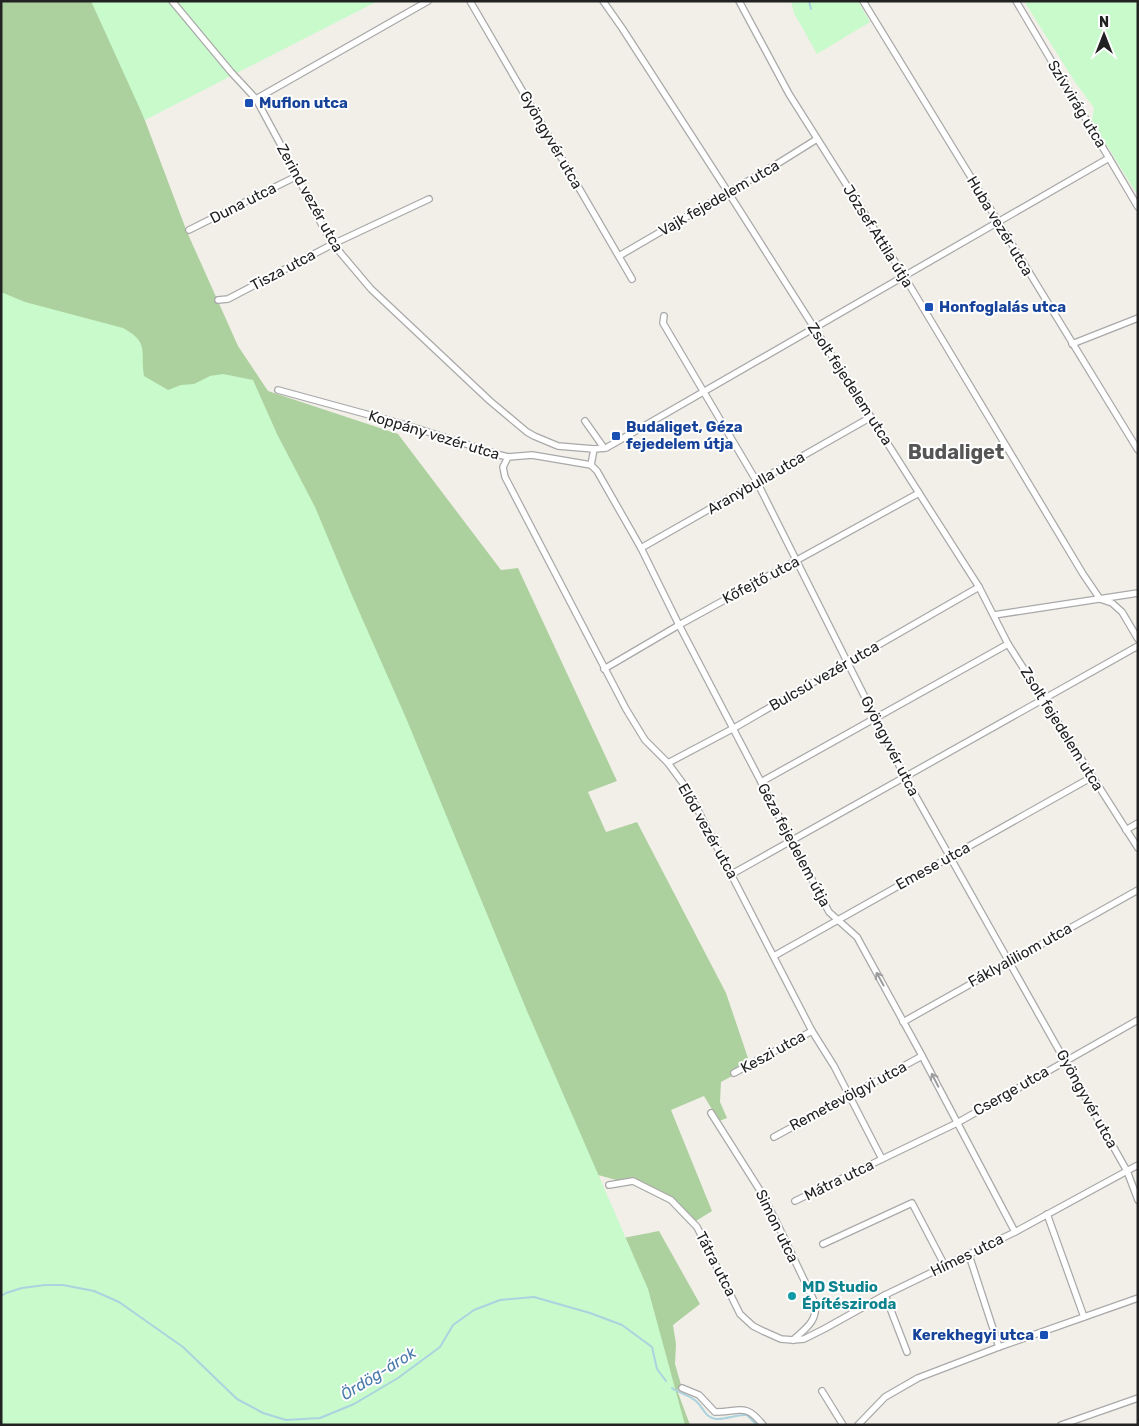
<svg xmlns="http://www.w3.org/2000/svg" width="1139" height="1426" viewBox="0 0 1139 1426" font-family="Rubik,sans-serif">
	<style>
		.forest { fill: #add19e }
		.park { fill: #c8facc }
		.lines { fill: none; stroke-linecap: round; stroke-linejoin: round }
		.stream { stroke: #aad3df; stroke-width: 2 }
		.street-casing { stroke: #a9a9a9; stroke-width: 8 }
		.street { stroke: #fff; stroke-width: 5.5 }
		.oneway { stroke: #9c9c9c }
		.transit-dot { fill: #1a4fb4; stroke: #fff; stroke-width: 2 }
		.culture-dot { fill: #0f9aa8; stroke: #fff; stroke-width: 2 }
		.labels { text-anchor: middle; stroke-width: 4; stroke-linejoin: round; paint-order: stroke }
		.transit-label { font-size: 15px; font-weight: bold; fill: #164399; stroke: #fff; text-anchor: start }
		.street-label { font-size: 15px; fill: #222; stroke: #fff }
		.culture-label { font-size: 15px; font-weight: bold; fill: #0d838f; stroke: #fff; text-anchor: start }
		.water-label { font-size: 16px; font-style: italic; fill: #4a7aab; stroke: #fff }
		.district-label { font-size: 20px; font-weight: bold; fill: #555; stroke: #fff }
	</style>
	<rect width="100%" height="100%" fill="#f2efe9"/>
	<path class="forest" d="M 1,1 L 100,1 L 187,232 L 238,346 L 268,391 L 398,434 L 501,570 L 518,568 L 617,781 L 588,792 L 606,832 L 637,822 L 726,993 L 748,1058 L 731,1072 L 732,1076 L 721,1082 L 720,1102 L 727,1118 L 719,1121 L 704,1096 L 671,1110 L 712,1211 L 696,1221 C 664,1192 638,1186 598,1175 L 623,1238 L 659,1231 L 700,1304 L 673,1325 L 676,1344 L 675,1364 L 682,1388 L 677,1390 L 690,1425 L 1,1425 Z"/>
	<g class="park">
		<path d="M 91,1 L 378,1 L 145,120 Z"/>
		<path d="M 791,1 L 858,1 L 870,22 L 817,54 L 794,13 Z"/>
		<path d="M 1024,1 L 1138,1 L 1138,196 L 1092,121 L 1094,108 L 1075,82 Z"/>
		<path d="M 1,292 L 25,302 L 123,328 C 150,343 140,351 144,376 L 168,390 L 181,385 L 194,384 L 210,376 L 223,374 L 253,380 L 277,434 L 315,507 L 354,600 L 406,718 L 527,1011 L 648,1289 L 685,1425 L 1,1425 Z"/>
	</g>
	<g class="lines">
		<g class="stream">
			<path d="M 809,1 L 811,9"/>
			<path d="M 1,1296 L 6,1293 L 22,1288 L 45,1285 L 63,1285 L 94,1291 L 119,1302 L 183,1347 L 237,1399 L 263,1413 L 286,1420 L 320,1418 L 354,1404 L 398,1378 L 440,1347 L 453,1325 L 474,1310 L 500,1300 L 534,1297 L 590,1313 L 622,1325 L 652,1347 L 657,1369 L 666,1381"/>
			<path d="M 672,1388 C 679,1393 689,1395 696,1401 C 704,1408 704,1417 716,1419 C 726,1420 736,1414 747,1415 L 757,1425"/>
		</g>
		<defs>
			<g id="street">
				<path d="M 172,1 L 231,72 L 256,99 L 290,162 L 325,231 L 333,244 L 371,289 L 490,401 L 527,432 L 534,436 L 558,446 L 594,449 L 606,448 L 1109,158"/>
				<path d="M 470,1 L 632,279"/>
				<path d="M 603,1 L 622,28 L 728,192 L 919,493 L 979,587 L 1008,644 L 1138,848"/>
				<path d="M 739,1 L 789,94 L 904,276 L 1083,574 L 1100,599 L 1112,603 L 1122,612 L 1138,639"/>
				<path d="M 863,1 L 1138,450"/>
				<path d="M 1016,1 L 1138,207"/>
				<path d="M 256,99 L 428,1"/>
				<path d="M 189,230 L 297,176"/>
				<path d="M 619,256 L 777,164 L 817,139"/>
				<path d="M 218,300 L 228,299 L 333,244 L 429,199"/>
				<path d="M 664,316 L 663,323 L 757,482 L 905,777 L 1127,1171 L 1138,1200"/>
				<path d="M 1072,344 L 1138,318"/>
				<path d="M 278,390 L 406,425 L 500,455 L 508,457 L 532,455 L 591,465"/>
				<path d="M 585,421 L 604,448"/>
				<path d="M 508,457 L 503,467 L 505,477 L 626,709 L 645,740 L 668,763 L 687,789 L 812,1031 L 834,1066 L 882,1159"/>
				<path d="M 591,465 L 597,471 L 641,548 L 679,625 L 829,912 L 857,937 L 920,1052 L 1015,1232"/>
				<path d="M 591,465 L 594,449"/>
				<path d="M 641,548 L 871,417"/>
				<path d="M 994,615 L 1138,593"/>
				<path d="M 604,669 L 679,625 L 919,493"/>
				<path d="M 668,763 L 734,728 L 979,587"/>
				<path d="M 761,782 L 1008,644"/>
				<path d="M 1126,830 L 1138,823"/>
				<path d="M 732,874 L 1138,646"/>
				<path d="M 774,956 L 1092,777"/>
				<path d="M 903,1022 L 1138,890"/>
				<path d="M 734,1073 L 812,1031"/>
				<path d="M 711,1113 L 761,1192 L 776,1221 L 815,1303 C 818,1321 805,1329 793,1340"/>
				<path d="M 774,1137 L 922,1056"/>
				<path d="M 609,1185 L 633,1181 L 671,1200 L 697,1227 L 740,1314 L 753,1326 L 763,1331 L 781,1339 L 793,1340 L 804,1339 L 824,1329 L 885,1295 L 1015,1232 L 1138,1165"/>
				<path d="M 795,1201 L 957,1123 L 1138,1020"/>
				<path d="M 1047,1214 L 1084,1317"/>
				<path d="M 823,1244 L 912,1203 L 945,1266"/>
				<path d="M 969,1255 L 999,1347"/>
				<path d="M 885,1295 L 907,1352"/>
				<path d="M 682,1388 L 699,1395 L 715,1412 C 740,1412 745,1402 763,1425"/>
				<path d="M 822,1391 L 843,1425"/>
				<path d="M 858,1425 L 885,1397 L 918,1378 L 999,1347 L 1138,1298"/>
				<path d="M 1061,1425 L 1138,1398"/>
			</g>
		</defs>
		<use href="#street" class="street-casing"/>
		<use href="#street" class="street"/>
	</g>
	<defs><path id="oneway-shaft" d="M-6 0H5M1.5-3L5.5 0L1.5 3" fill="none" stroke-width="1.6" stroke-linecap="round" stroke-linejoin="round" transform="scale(1.25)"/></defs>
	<g class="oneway">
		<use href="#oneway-shaft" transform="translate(880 979) rotate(-119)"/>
		<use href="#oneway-shaft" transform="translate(935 1080) rotate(-117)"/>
	</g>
	<g class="transit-dot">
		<rect x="244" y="98" width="10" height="10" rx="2.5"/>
		<rect x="924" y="302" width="10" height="10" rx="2.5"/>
		<rect x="611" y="431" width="10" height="10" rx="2.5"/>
		<rect x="1039" y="1330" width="10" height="10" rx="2.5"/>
	</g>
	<circle class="culture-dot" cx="792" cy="1296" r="5"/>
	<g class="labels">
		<g class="transit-label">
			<text x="259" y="108">Muflon utca</text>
			<text x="939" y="312">Honfoglalás utca</text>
			<text x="626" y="432">Budaliget, Géza<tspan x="626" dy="17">fejedelem útja</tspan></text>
			<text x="1034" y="1340" text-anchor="end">Kerekhegyi utca</text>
		</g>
		<g class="street-label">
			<text transform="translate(1077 104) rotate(59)" y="5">Szívvirág utca</text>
			<text transform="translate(551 140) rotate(60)" y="5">Gyöngyvér utca</text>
			<text transform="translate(310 198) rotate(61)" y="5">Zerind vezér utca</text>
			<text transform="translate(719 198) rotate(-30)" y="5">Vajk fejedelem utca</text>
			<text transform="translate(243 203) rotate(-27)" y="5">Duna utca</text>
			<text transform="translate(1000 226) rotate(59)" y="5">Huba vezér utca</text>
			<text transform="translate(878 236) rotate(58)" y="5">József Attila útja</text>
			<text transform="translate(283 270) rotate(-28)" y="5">Tisza utca</text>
			<text transform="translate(850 384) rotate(57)" y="5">Zsolt fejedelem utca</text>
			<text transform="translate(434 435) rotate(17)" y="5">Koppány vezér utca</text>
			<text transform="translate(756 483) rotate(-30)" y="5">Aranybulla utca</text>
			<text transform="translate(761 580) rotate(-28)" y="5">Kőfejtő utca</text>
			<text transform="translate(824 676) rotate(-30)" y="5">Bulcsú vezér utca</text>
			<text transform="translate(1062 729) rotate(58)" y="5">Zsolt fejedelem utca</text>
			<text transform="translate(890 746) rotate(63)" y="5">Gyöngyvér utca</text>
			<text transform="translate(708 831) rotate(61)" y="5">Előd vezér utca</text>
			<text transform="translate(794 845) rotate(62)" y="5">Géza fejedelem útja</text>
			<text transform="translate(933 866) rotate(-29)" y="5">Emese utca</text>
			<text transform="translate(1020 955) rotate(-29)" y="5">Fáklyaliliom utca</text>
			<text transform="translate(773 1052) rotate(-29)" y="5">Keszi utca</text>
			<text transform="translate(1011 1091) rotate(-30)" y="5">Cserge utca</text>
			<text transform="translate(848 1096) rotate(-28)" y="5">Remetevölgyi utca</text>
			<text transform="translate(1087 1099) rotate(61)" y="5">Gyöngyvér utca</text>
			<text transform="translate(839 1180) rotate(-26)" y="5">Mátra utca</text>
			<text transform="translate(777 1226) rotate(64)" y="5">Simon utca</text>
			<text transform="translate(967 1255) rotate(-26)" y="5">Hímes utca</text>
			<text transform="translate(716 1264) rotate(63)" y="5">Tátra utca</text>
		</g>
		<g class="culture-label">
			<text x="802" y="1292">MD Studio<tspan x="802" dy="17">Építésziroda</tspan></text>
		</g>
		<g class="water-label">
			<text transform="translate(378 1373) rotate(-32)" y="6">Ördög-árok</text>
		</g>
		<g class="district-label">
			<text x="956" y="459">Budaliget</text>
		</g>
	</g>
	<rect width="1139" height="1426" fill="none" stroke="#222222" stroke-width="5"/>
	<g transform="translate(1104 35)" stroke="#ffffff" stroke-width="4" paint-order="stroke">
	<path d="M0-4L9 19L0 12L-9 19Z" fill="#222222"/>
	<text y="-8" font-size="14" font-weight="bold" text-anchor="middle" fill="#222222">N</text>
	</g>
</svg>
